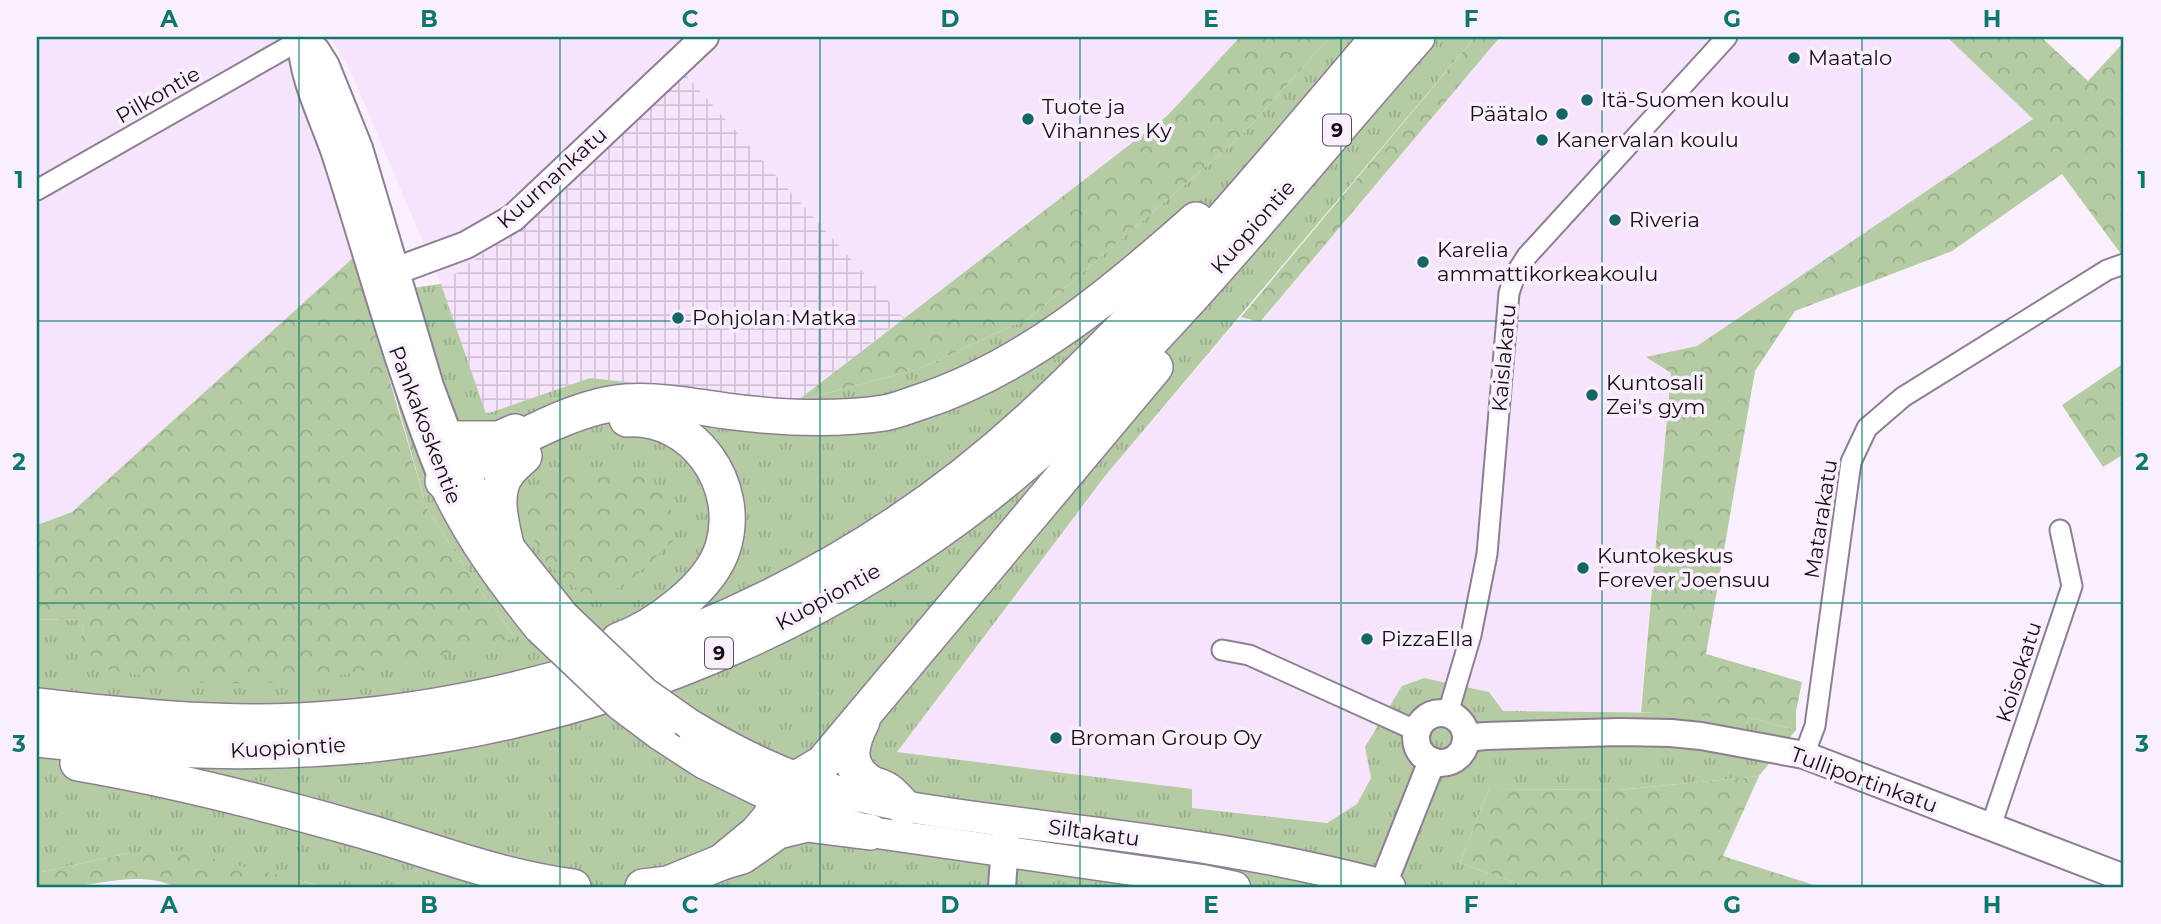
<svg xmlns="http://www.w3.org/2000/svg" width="2161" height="924" viewBox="0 0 2161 924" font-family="Montserrat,sans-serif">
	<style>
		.built { fill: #f6e4fc }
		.industrial { fill: url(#industrial-grid) }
		.grass { fill: url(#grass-tufts) }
		.forest { fill: url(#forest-crowns) }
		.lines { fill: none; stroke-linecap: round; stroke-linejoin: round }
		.street-casing { stroke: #8e7e93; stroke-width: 23 }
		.secondary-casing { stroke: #8e7e93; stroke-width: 30 }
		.primary-casing { stroke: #8e7e93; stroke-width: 33 }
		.highway-casing { stroke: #8e7e93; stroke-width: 38 }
		.street { stroke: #fff; stroke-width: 19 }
		.secondary { stroke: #fff; stroke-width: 26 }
		.primary { stroke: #fff; stroke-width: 30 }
		.highway { stroke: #fff; stroke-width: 35 }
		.primary-bridge-casing { stroke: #8e7e93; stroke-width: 33; stroke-linecap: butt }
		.primary-bridge { stroke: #fff; stroke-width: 30 }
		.grid { fill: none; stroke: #0f766e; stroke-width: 2; stroke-opacity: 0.55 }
		.poi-dot { fill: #166566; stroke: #faeffd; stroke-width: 2.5 }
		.labels { text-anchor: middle; stroke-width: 7; stroke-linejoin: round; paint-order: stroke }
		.shield { fill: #faeffd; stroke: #59525b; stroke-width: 2 }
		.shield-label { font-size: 19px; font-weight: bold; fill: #140e16 }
		.poi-label { font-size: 21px; fill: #140e16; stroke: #faeffd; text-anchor: start }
		.street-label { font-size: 21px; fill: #140e16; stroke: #faeffd }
		.neatline { fill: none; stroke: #0f766e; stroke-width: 2.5 }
		.grid-label { font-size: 23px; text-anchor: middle; font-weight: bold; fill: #0f766e }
	</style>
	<defs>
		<pattern id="industrial-grid" width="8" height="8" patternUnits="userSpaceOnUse" patternTransform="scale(1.75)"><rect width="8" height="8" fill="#f6e4fc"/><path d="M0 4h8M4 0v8" fill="none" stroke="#d2c2d7"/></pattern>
		<pattern id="grass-tufts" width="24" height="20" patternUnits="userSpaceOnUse" patternTransform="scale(1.75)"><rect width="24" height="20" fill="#b4cba3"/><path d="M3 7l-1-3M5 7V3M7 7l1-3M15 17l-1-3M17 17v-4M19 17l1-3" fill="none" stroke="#9aad8c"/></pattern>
		<pattern id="forest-crowns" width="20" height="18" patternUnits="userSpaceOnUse" patternTransform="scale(1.75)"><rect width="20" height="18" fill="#b4cba3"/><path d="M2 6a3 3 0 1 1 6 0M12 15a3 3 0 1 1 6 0" fill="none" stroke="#9aad8c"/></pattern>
	</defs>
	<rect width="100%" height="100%" fill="#faeffd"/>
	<g class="built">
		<path d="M 37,37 L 281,37 L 354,257 L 72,512 L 37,525 Z"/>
		<path d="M 330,37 L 1240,37 L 1167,116 L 904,318 L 682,71 L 511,233 L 441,284 L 350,70 Z"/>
		<path d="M 1500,37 L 1947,37 L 2034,118 L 1697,346 L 1647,357 L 1671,373 L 1640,712 L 1502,711 L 1489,692 L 1424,678 L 1402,686 L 1371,778 L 1357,804 L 1327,823 L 1192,808 L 1192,789 L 896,752 L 1105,476 L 1241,317 L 1261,322 Z"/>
	</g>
	<path class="industrial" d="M 682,71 L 904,318 L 797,401 L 590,378 L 486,414 L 441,284 L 511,233 Z"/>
	<path class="grass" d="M 1330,37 L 1475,37 L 1105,476 L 897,752 L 1192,789 L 1192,808 L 1327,823 L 1357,804 L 1371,778 L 1365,747 L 1402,686 L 1424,678 L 1489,692 L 1503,711 L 1687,713 L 1755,719 L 1796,730 L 1759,776 L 1619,790 L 1489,789 L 1460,863 L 1528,887 L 326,887 L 303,881 L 130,853 L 37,873 L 37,619 L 83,620 L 81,665 L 516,638 L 481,592 L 427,509 L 367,294 L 441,284 L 486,414 L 590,378 L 797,401 L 919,369 L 1031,317 L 1242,135 Z"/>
	<g class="forest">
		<path d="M 1240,37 L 1330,37 L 1242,135 L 1031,317 L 919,369 L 797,401 L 1167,116 Z"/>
		<path d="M 1475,37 L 1500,37 L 1260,322 L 1241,317 Z"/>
		<path d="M 1947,37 L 2041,37 L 2088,81 L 2124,42 L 2124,135 L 2121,138 L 2124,142 L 2124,258 L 2062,174 L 1952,251 L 1795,311 L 1755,371 L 1706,654 L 1802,682 L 1796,711 L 1796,730 L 1755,719 L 1641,712 L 1671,373 L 1646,357 L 1697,346 L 2033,119 Z"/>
		<path d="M 354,257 L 427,509 L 481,592 L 516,638 C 412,662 304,690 196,682 C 157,679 119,671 80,665 L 83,620 L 37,619 L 37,525 L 72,512 Z"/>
		<path d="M 2124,363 L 2124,454 L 2103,467 L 2062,405 Z"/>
		<path d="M 637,469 L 670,497 L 673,541 L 632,579 L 594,603 L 547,563 L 521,516 L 559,470 Z"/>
		<path d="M 1759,776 L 1723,856 L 1820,887 L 1528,887 L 1460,863 L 1489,789 L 1619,790 Z"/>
		<path d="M 182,851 L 326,887 L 175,887 C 142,870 100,885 65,887 C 56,888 46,887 37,887 L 37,873 L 130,853 Z"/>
	</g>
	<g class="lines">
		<defs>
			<g id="street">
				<path d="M 37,190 L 302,39"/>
				<path d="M 1222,650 L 1249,655 L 1417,731"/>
				<path d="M 1448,713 L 1471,635 L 1487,554 L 1509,293 L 1515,275 L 1527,256 L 1727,37"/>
				<path d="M 1804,755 L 1815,726 L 1851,462 L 1867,428 L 1903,397 L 2107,270 L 2124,264"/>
				<path d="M 1991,826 L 2072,586 L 2060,530"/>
			</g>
			<g id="secondary">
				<path d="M 301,37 L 316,50 L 326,66 L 359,148 L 430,386 L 456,455"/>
				<path d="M 302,39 C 300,74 325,122 336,156 C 371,265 400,375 443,481"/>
				<path d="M 382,276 L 466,245 L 513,218 L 705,37"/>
				<circle cx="1441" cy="738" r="25"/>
				<path d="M 1467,738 L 1485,736 L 1620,732 L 1671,733 L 1701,736 L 1804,755 L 2124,878"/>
				<path d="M 1002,887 L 1006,830"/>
				<path d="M 1382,887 L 1432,761"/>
			</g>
			<g id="primary">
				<path d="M 463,470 L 488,521 L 564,616"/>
				<path d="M 443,481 C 468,536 502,582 539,628"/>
				<path d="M 689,724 C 724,745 760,764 798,778 C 877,807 961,815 1044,826 C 1158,840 1278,856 1390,887"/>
				<path d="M 660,735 L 703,763 L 760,791 L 870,832 L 1202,880 L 1235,887"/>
			</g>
			<g id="highway">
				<path d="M 449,439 L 499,439 L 515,432"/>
				<path d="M 443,481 C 494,453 568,406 626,402 C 660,400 693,406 726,411 C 779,418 831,421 884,413 C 896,411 908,406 920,402 C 1025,368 1115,292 1196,220"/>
				<path d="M 506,545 C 501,523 492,492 508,472 C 512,466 519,461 524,456"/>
				<path d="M 618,641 C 656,627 711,587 723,547 C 742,485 694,415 627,419"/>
				<path d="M 37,706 C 124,716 212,725 299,721 C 564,708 834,600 1030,419 C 1157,302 1268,168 1379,37"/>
				<path d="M 862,721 C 850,745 844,767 872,784 C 877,786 883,787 888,791 C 894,795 899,802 904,807"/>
				<path d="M 37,739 C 152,751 266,756 382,743 C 624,715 866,609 1047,444 C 1182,320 1296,174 1417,37"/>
				<path d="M 78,763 C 172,779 266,803 357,829 C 428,849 500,878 573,887"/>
				<path d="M 722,862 L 757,833 L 769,819 L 780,799 L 798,778 L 823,763 L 1155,367"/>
				<path d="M 643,887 L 668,884 L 722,862 L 742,856 L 778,831 L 786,829 L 807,824 L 870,832"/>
			</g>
		</defs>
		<use href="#street" class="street-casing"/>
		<use href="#secondary" class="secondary-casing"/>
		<use href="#primary" class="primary-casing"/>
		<use href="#highway" class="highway-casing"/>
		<use href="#street" class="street"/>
		<use href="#secondary" class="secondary"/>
		<use href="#primary" class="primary"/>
		<use href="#highway" class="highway"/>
		<defs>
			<g id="primary-bridge">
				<path d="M 564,616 L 645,693 L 689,724"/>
				<path d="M 539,628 L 620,705 L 660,735"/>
			</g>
		</defs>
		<use href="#primary-bridge" class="primary-bridge-casing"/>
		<use href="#primary-bridge" class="primary-bridge"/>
	</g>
	<path class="grid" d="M 299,37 L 299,887M 560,37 L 560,887M 820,37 L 820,887M 1080,37 L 1080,887M 1341,37 L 1341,887M 1602,37 L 1602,887M 1862,37 L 1862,887M 37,321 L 2124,321M 37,603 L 2124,603"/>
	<g class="poi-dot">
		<circle cx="1794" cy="58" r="7"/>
		<circle cx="1587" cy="100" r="7"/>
		<circle cx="1562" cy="114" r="7"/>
		<circle cx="1028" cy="119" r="7"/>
		<circle cx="1542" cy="140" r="7"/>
		<circle cx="1615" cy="220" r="7"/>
		<circle cx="1423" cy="262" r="7"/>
		<circle cx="678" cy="318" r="7"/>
		<circle cx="1592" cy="395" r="7"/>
		<circle cx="1583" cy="568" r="7"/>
		<circle cx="1367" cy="639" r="7"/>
		<circle cx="1056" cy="738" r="7"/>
	</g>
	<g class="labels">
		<g class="shield">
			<rect x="1323" y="114.5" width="28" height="31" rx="5"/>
			<rect x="705" y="637.5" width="28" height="31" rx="5"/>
		</g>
		<g class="shield-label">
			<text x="1337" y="137">9</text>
			<text x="719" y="660">9</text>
		</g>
		<g class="poi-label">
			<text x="1808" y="65">Maatalo</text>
			<text x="1601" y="107">Itä-Suomen koulu</text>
			<text x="1042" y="114">Tuote ja<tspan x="1042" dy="24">Vihannes Ky</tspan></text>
			<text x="1548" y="121" text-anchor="end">Päätalo</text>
			<text x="1556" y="147">Kanervalan koulu</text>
			<text x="1629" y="227">Riveria</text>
			<text x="1437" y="257">Karelia<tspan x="1437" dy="24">ammattikorkeakoulu</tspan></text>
			<text x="692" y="325">Pohjolan Matka</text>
			<text x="1606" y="390">Kuntosali<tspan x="1606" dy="24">Zei's gym</tspan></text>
			<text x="1597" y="563">Kuntokeskus<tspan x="1597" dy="24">Forever Joensuu</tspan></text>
			<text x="1381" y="646">PizzaElla</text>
			<text x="1070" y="745">Broman Group Oy</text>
		</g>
		<g class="street-label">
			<text transform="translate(158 95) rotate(-30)" y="7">Pilkontie</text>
			<text transform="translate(552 178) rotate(-42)" y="7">Kuurnankatu</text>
			<text transform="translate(1253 227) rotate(-49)" y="7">Kuopiontie</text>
			<text transform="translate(1504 358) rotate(-85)" y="7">Kaislakatu</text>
			<text transform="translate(425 425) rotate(69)" y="7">Pankakoskentie</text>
			<text transform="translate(1821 519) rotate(-81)" y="7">Matarakatu</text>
			<text transform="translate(828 597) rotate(-29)" y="7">Kuopiontie</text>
			<text transform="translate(2019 672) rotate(-72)" y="7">Koisokatu</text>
			<text transform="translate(288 748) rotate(-3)" y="7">Kuopiontie</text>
			<text transform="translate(1864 780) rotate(20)" y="7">Tulliportinkatu</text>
			<text transform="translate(1094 833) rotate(8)" y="7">Siltakatu</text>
		</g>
	</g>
	<rect width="2161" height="924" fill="none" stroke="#faeffd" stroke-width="77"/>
	<rect x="38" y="38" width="2084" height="848" class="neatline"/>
	<g class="grid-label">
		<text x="169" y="27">A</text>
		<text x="429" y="27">B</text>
		<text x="690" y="27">C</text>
		<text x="950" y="27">D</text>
		<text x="1211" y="27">E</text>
		<text x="1471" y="27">F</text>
		<text x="1732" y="27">G</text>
		<text x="1992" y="27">H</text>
		<text x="19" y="188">1</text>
		<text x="2142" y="188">1</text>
		<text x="19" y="470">2</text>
		<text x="2142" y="470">2</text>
		<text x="19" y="752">3</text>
		<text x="2142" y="752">3</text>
		<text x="169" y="913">A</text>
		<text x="429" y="913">B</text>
		<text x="690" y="913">C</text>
		<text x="950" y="913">D</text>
		<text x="1211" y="913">E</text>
		<text x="1471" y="913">F</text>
		<text x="1732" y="913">G</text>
		<text x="1992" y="913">H</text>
	</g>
</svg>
